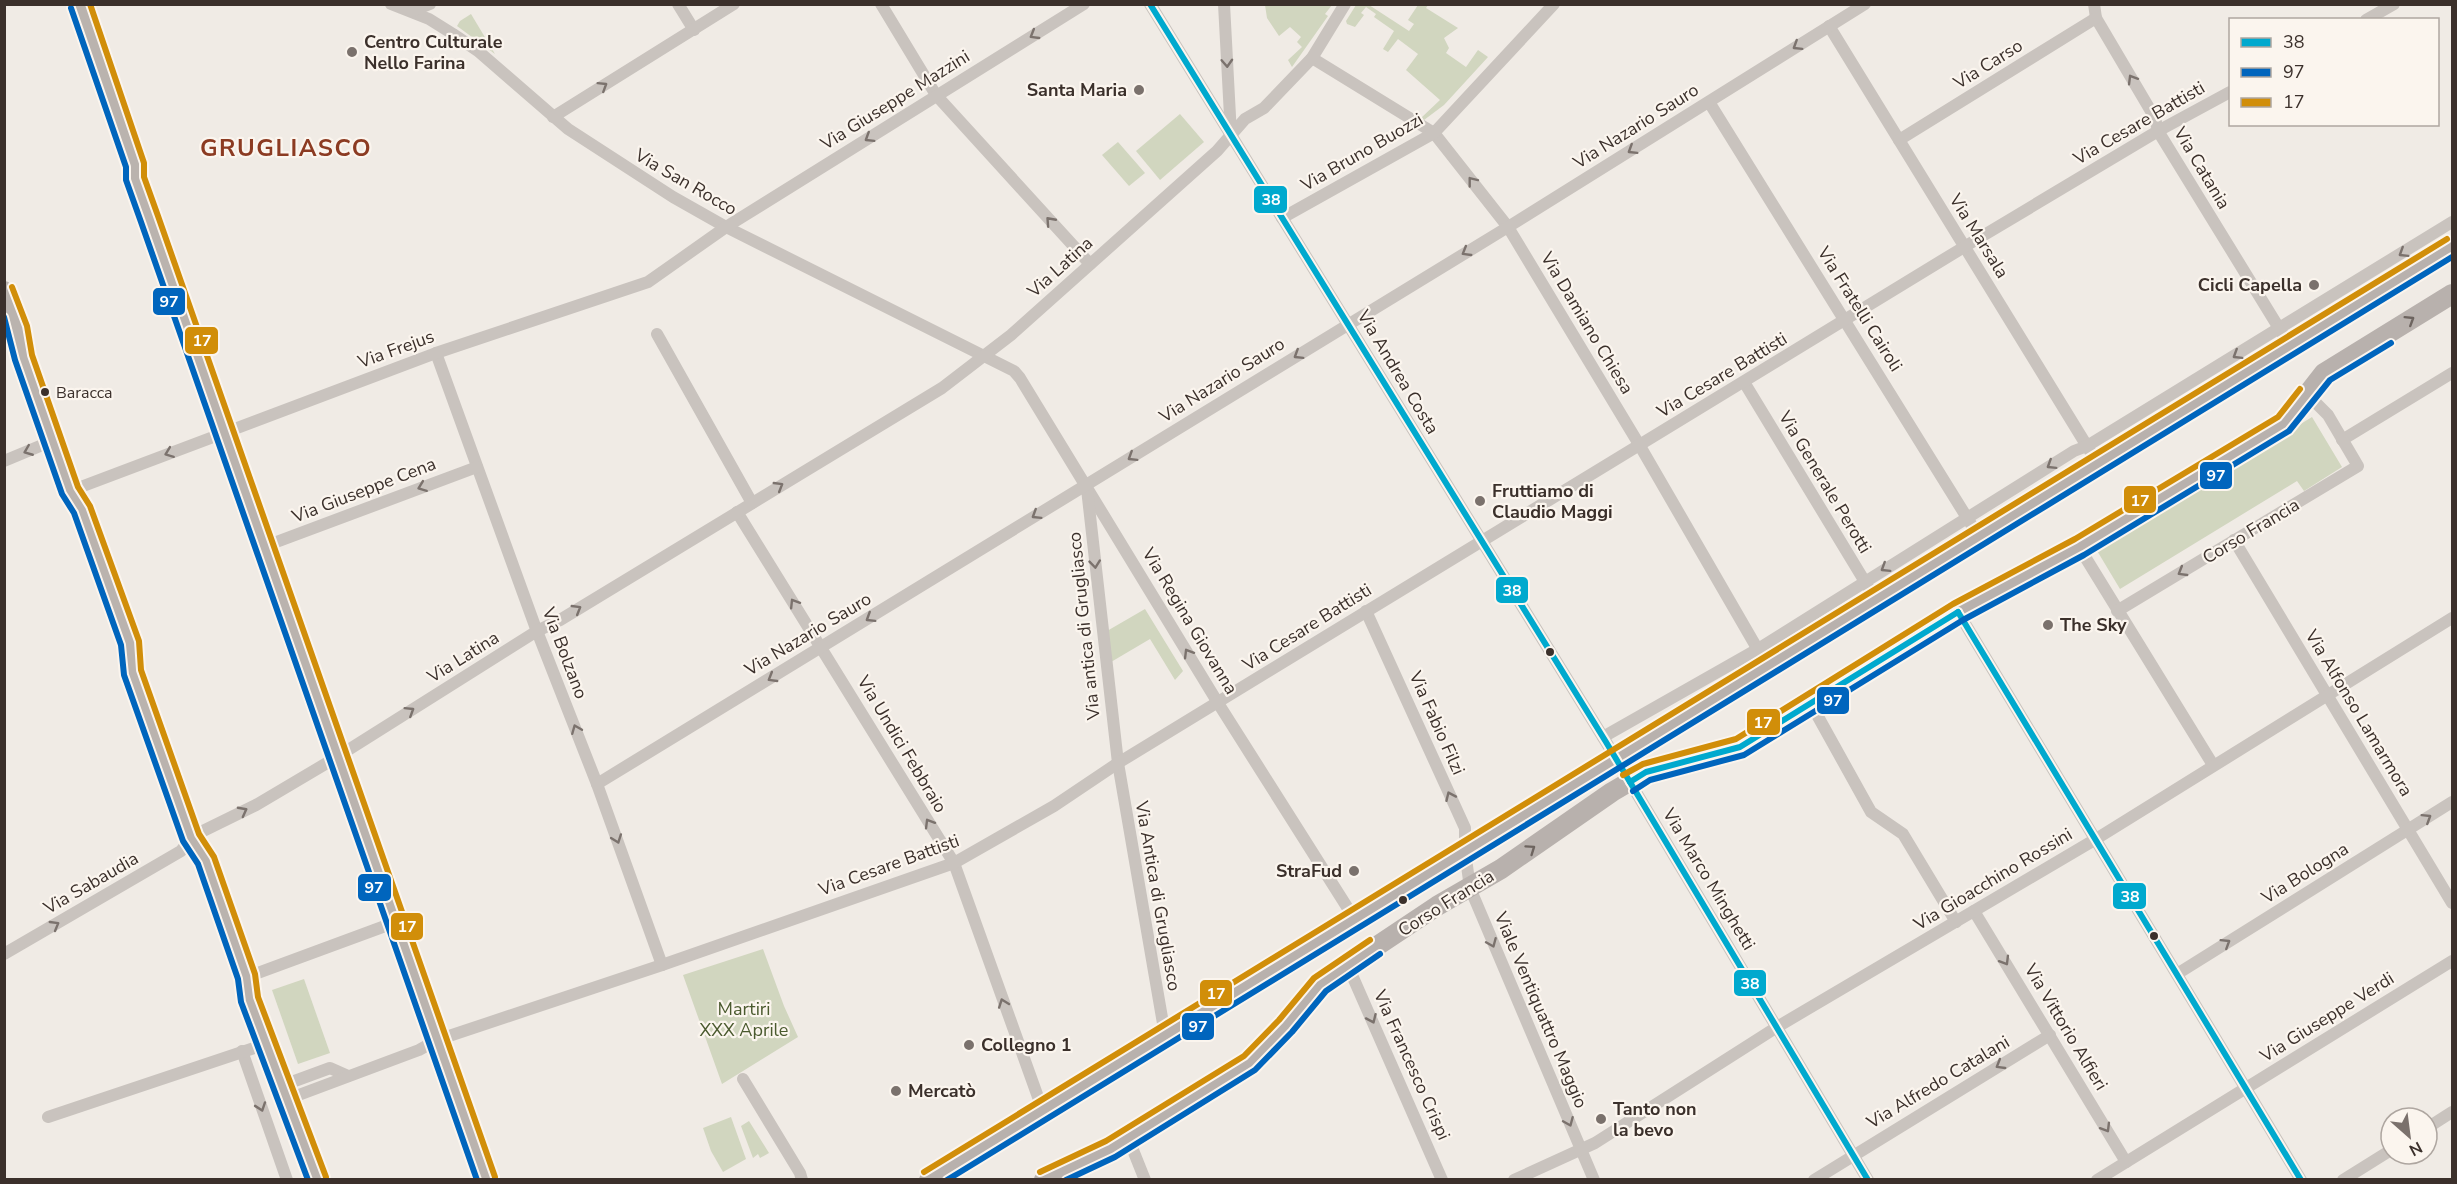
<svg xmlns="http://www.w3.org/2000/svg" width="2457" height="1184" viewBox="0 0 2457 1184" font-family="'Nunito Sans',sans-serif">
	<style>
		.green { fill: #d1d6bf }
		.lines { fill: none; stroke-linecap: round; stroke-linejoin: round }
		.street { stroke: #c9c3be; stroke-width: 12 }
		.secondary { stroke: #bab3ae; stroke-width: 18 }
		.primary { stroke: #b8b1ad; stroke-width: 20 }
		.bus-1-casing { stroke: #fbf5ee; stroke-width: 10 }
		.bus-2-casing { stroke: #fbf5ee; stroke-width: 10 }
		.bus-3-casing { stroke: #fbf5ee; stroke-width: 10 }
		.bus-1 { stroke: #00a9ce; stroke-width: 6 }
		.bus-2 { stroke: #0065bd; stroke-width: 6 }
		.bus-3 { stroke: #d18e09; stroke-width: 6 }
		.oneway { stroke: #7b726d }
		.oneway2 { stroke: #6d645f }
		.poi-dot { fill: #7a716c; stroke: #fbf5ee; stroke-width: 2 }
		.bus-dot { fill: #3b302b; stroke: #fbf5ee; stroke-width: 2 }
		.labels { text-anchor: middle; stroke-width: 4.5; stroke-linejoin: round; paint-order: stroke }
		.bus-label { font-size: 16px; fill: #3b302b; stroke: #fbf5ee; text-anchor: start }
		.poi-label { font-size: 18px; font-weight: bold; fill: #3b302b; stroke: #fbf5ee; text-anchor: start }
		.street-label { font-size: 18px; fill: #3b302b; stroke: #fbf5ee }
		.park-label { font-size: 18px; fill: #4a5a2e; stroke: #fbf5ee }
		.district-label { font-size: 24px; font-weight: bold; letter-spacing: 1.5px; fill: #8c3b22; stroke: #fbf5ee }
		.line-badge { stroke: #fbf5ee; stroke-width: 2 }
		.badge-label { font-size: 16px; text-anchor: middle; font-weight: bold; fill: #fff }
	</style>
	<rect width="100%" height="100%" fill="#f0ebe5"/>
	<g class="green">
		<path d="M 1265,5 L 1332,5 L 1325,14 L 1328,16 L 1292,67 L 1288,60 L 1302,47 L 1297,42 L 1301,37 L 1290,27 L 1279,36 L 1267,18 Z"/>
		<path d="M 1356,5 L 1369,5 L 1409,31 L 1414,24 L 1408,20 L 1418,5 L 1428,5 L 1426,8 L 1458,28 L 1444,38 L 1449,48 L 1446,53 L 1466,67 L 1478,50 L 1488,57 L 1444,105 L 1424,120 L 1421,118 L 1440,100 L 1406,70 L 1418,54 L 1398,39 L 1388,52 L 1383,49 L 1394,31 L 1374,17 L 1376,14 L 1366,7 L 1361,13 L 1364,15 L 1355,27 L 1347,24 L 1346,21 Z"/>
		<path d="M 471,14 L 495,54 L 457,26 L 460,21 Z"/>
		<path d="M 1180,114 L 1204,142 L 1160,180 L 1136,151 Z"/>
		<path d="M 1118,142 L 1145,173 L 1129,186 L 1102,155 Z"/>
		<path d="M 2312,417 L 2342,467 L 2304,491 L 2297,481 L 2120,589 L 2096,549 Z"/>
		<path d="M 1145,609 L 1183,671 L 1175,680 L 1150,639 L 1111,662 L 1107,631 Z"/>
		<path d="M 763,949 L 784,1006 L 798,1037 L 722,1084 L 683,975 Z"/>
		<path d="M 304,979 L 330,1053 L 298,1064 L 272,990 Z"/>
		<path d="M 731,1117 L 746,1159 L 723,1172 L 711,1151 L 703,1128 Z"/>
		<path d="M 749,1121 L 769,1153 L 760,1158 L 758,1154 L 753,1158 L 741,1126 Z"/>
	</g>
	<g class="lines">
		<g class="street">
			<path d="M 391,4 L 429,19 L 453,34 L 478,51 L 568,129 L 673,197 L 726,227 L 1014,371 L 1020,378 L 1218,703 L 1354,918"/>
			<path d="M 678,4 L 694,30"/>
			<path d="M 881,4 L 936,95 L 1090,264"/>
			<path d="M 1150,4 L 1606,742 L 1868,1180"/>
			<path d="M 1224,4 L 1231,135"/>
			<path d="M 2094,4 L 2096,18 L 2155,118 L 2158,131 L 2290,346"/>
			<path d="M 412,11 L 430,4"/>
			<path d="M 2366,20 L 2394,4"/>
			<path d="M 1829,26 L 2098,464"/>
			<path d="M 1312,58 L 1434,133 L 1508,227 L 1640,446 L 1761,655"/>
			<path d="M 1709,102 L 1979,537"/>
			<path d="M 553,117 L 734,4"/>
			<path d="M 1899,140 L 2096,18"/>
			<path d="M 1282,218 L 1434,133 L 1554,4"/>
			<path d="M 657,334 L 752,503"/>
			<path d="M 436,353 L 535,626 L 597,784 L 662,965"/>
			<path d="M 1744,382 L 1876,600"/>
			<path d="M 2342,440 L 2452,373"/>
			<path d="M 4,461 L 52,441"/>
			<path d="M 1087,489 L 1118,763 L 1165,1035"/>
			<path d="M 70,491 L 436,353 L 648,282 L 726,227 L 1084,4"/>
			<path d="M 737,512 L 954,863 L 1043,1111"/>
			<path d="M 2234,540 L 2452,903"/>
			<path d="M 263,547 L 477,467"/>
			<path d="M 2079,547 L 2213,765"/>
			<path d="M 1366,611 L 1465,828 L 1465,851 L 1470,888 L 1594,1180"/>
			<path d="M 2117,611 L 2358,466 L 2328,415 L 2307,394"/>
			<path d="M 1958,612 L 2301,1180"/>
			<path d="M 1811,704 L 1871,812 L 1903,834 L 1956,922"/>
			<path d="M 1603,737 L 1758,649 L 2074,451 L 2087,446 L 2452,222"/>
			<path d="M 597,784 L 1508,227 L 1865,4"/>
			<path d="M 1974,911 L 2126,1162"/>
			<path d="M 4,954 L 181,851 L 191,838 L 203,831 L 256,805 L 337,757 L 537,631 L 560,620 L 942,388 L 1011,335 L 1217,151 L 1245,119 L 1264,108 L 1312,58 L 1345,4"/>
			<path d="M 1348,966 L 1442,1180"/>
			<path d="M 2177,974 L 2452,802"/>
			<path d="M 247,977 L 396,922"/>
			<path d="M 242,1051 L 287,1180"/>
			<path d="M 743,1079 L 800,1173 L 802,1180"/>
			<path d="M 281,1086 L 330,1068 L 348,1076"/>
			<path d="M 288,1099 L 419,1050 L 437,1040 L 662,965 L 954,863 L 1054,806 L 1118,763 L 1964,247 L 2158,131 L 2230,92"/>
			<path d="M 48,1117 L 266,1044"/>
			<path d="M 2427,1128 L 2452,1112"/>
			<path d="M 1133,1150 L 1145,1180"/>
			<path d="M 1514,1180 L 1595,1143 L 1777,1027 L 2096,839 L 2452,618"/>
			<path d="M 1814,1180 L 2050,1035"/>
			<path d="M 2097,1180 L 2452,961"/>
			<path d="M 2343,1180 L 2391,1150"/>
		</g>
		<g class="secondary">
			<path d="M 79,4 L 83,11 L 135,166 L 135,178 L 149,219 L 487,1180"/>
			<path d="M 4,290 L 18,328 L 23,357 L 70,491 L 82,509 L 130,643 L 132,672 L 191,838 L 206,860 L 247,977 L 249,999 L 281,1086 L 293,1110 L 318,1180"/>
		</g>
		<g class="primary">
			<path d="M 929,1180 L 2452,247"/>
			<path d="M 1044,1180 L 1110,1149 L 1250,1063 L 1286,1026 L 1320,984 L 1437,906 L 1501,869 L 1612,792 L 1646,772 L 1740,747 L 1958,612 L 2079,547 L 2284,424 L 2324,373 L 2452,294"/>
		</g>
		<defs>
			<g id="bus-1">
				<path d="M 1150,4 L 1606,742 L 1868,1180"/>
				<path d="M 1958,612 L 2301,1180"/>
				<path d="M 1630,782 L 1646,772 L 1740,747 L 1958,612"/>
			</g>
			<g id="bus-2">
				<path d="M 71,8 L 126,167 L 126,180 L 141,222 L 477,1180"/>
				<path d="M 4,317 L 15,360 L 62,494 L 74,513 L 121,645 L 124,675 L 183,841 L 198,864 L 238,979 L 241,1002 L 308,1180"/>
				<path d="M 1633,791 L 1650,780 L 1744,755 L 1963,620 L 2084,555 L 2289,431 L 2330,380 L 2391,343"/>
				<path d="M 947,1180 L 2452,257"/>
				<path d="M 1066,1180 L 1115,1157 L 1255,1070 L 1292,1032 L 1326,991 L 1380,954"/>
			</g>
			<g id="bus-3">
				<path d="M 90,4 L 144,163 L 144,177 L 158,216 L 495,1177"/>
				<path d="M 12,287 L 27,326 L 32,355 L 78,487 L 90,506 L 139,641 L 141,670 L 199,834 L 214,857 L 255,974 L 258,997 L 326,1177"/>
				<path d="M 1623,775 L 1643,764 L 1736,739 L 1953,604 L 2075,539 L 2278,417 L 2300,389"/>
				<path d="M 924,1172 L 2447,239"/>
				<path d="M 1040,1172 L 1106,1141 L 1244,1056 L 1279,1020 L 1314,978 L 1370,940"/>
			</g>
		</defs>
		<use href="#bus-1" class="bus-1-casing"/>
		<use href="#bus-2" class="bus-2-casing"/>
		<use href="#bus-3" class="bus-3-casing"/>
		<use href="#bus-1" class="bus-1"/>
		<use href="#bus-2" class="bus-2"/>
		<use href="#bus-3" class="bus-3"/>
	</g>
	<defs><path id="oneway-chevron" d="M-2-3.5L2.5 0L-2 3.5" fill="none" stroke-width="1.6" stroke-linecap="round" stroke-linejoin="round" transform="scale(1.5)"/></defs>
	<g class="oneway">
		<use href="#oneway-chevron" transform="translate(1034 35) rotate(149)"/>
		<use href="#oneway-chevron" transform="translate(1797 46) rotate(148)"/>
		<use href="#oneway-chevron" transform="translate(1227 63) rotate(87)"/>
		<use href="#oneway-chevron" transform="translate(2132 79) rotate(-121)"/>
		<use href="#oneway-chevron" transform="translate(603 86) rotate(-32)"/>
		<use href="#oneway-chevron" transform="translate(869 138) rotate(148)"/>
		<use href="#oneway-chevron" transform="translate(1632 150) rotate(148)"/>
		<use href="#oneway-chevron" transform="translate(1472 181) rotate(-128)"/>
		<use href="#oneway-chevron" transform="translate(1050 221) rotate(-132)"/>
		<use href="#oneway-chevron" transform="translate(1466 252) rotate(149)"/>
		<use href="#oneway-chevron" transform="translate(2403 253) rotate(148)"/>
		<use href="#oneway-chevron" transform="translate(1298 355) rotate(148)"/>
		<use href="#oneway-chevron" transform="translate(2237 355) rotate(148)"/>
		<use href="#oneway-chevron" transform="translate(28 451) rotate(158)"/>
		<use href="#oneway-chevron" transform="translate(169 453) rotate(159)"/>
		<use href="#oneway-chevron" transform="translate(1132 457) rotate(148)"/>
		<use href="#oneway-chevron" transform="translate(2051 465) rotate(148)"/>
		<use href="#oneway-chevron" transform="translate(779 486) rotate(-31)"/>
		<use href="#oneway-chevron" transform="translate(422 487) rotate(159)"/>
		<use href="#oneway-chevron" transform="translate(1036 515) rotate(148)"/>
		<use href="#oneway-chevron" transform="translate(1095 564) rotate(84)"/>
		<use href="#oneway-chevron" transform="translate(1885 568) rotate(148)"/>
		<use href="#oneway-chevron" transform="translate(2182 572) rotate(149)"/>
		<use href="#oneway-chevron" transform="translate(794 603) rotate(-122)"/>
		<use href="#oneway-chevron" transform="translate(577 609) rotate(-31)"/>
		<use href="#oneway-chevron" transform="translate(870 618) rotate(148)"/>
		<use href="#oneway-chevron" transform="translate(1188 653) rotate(-121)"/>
		<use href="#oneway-chevron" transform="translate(772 678) rotate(149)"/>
		<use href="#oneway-chevron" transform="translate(410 711) rotate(-32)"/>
		<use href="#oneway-chevron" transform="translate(576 729) rotate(-112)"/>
		<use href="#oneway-chevron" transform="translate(1450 796) rotate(-114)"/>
		<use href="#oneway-chevron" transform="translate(243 811) rotate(-28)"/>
		<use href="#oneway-chevron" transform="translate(2427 818) rotate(-32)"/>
		<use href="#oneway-chevron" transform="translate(929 823) rotate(-121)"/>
		<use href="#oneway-chevron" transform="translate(617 839) rotate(70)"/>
		<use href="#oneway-chevron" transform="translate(55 925) rotate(-30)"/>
		<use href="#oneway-chevron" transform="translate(1492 943) rotate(67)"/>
		<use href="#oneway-chevron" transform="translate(2226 943) rotate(-32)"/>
		<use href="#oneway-chevron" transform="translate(2005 961) rotate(59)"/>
		<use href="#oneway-chevron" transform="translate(1003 1003) rotate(-110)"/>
		<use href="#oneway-chevron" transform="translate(1372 1019) rotate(66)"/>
		<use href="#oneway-chevron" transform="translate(2000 1065) rotate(149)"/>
		<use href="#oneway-chevron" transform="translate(261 1107) rotate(71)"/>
		<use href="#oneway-chevron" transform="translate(1569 1122) rotate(67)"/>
		<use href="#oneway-chevron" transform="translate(2106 1128) rotate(59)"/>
	</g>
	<g class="oneway2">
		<use href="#oneway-chevron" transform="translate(2410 320) rotate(-32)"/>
		<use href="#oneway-chevron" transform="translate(1531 849) rotate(-35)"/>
	</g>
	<g class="poi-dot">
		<circle cx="352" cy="52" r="6"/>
		<circle cx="1139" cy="90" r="6"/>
		<circle cx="2314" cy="285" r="6"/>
		<circle cx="1480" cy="501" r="6"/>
		<circle cx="2048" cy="625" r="6"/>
		<circle cx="1354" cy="871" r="6"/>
		<circle cx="969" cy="1045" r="6"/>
		<circle cx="896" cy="1091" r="6"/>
		<circle cx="1601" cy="1119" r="6"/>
	</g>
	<g class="bus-dot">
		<circle cx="45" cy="392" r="5"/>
		<circle cx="1550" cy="652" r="5"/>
		<circle cx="1403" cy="900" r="5"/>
		<circle cx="2154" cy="936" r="5"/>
	</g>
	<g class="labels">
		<g class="bus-label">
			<text x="56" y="398">Baracca</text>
		</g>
		<g class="poi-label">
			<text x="364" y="48">Centro Culturale<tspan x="364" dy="21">Nello Farina</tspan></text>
			<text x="1127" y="96" text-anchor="end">Santa Maria</text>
			<text x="2302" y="291" text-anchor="end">Cicli Capella</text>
			<text x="1492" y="497">Fruttiamo di<tspan x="1492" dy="21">Claudio Maggi</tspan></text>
			<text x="2060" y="631">The Sky</text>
			<text x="1342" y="877" text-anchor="end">StraFud</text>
			<text x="981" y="1051">Collegno 1</text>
			<text x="908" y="1097">Mercatò</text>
			<text x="1613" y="1115">Tanto non<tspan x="1613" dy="21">la bevo</tspan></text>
		</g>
		<g class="street-label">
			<text transform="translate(1988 64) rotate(-32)" y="6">Via Carso</text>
			<text transform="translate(895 100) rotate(-32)" y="6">Via Giuseppe Mazzini</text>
			<text transform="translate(2139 123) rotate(-30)" y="6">Via Cesare Battisti</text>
			<text transform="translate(1636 126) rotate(-32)" y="6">Via Nazario Sauro</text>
			<text transform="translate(1362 152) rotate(-30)" y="6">Via Bruno Buozzi</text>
			<text transform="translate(2202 168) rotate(59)" y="6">Via Catania</text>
			<text transform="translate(686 182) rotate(30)" y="6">Via San Rocco</text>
			<text transform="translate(1979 236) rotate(58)" y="6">Via Marsala</text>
			<text transform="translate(1060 267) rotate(-42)" y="6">Via Latina</text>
			<text transform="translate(1860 309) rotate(58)" y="6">Via Fratelli Cairoli</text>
			<text transform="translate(1587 323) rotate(59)" y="6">Via Damiano Chiesa</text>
			<text transform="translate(396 349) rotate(-20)" y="6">Via Frejus</text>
			<text transform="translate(1398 372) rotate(59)" y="6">Via Andrea Costa</text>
			<text transform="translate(1722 375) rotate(-31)" y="6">Via Cesare Battisti</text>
			<text transform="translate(1222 380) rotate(-32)" y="6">Via Nazario Sauro</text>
			<text transform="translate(1825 482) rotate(59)" y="6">Via Generale Perotti</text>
			<text transform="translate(364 490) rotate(-21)" y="6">Via Giuseppe Cena</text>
			<text transform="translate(2251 531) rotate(-31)" y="6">Corso Francia</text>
			<text transform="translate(1190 621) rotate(59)" y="6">Via Regina Giovanna</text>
			<text transform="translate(1084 626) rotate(-96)" y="6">Via antica di Grugliasco</text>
			<text transform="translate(1307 627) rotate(-32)" y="6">Via Cesare Battisti</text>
			<text transform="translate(808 634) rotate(-31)" y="6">Via Nazario Sauro</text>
			<text transform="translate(565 653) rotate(69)" y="6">Via Bolzano</text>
			<text transform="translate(463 657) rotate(-32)" y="6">Via Latina</text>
			<text transform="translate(2359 713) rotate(59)" y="6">Via Alfonso Lamarmora</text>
			<text transform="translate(1437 723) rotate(66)" y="6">Via Fabio Filzi</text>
			<text transform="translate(902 744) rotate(59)" y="6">Via Undici Febbraio</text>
			<text transform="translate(889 865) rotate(-20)" y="6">Via Cesare Battisti</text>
			<text transform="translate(2305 873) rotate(-32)" y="6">Via Bologna</text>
			<text transform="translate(1709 879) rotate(59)" y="6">Via Marco Minghetti</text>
			<text transform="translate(1993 879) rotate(-31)" y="6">Via Gioacchino Rossini</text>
			<text transform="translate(91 883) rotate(-30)" y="6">Via Sabaudia</text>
			<text transform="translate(1158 896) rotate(80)" y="6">Via Antica di Grugliasco</text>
			<text transform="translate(1446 903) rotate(-32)" y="6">Corso Francia</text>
			<text transform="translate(1541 1010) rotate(67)" y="6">Viale Ventiquattro Maggio</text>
			<text transform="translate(2327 1017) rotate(-32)" y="6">Via Giuseppe Verdi</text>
			<text transform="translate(2066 1027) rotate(59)" y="6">Via Vittorio Alfieri</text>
			<text transform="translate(1412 1065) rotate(66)" y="6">Via Francesco Crispi</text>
			<text transform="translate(1938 1082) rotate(-31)" y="6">Via Alfredo Catalani</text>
		</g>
		<g class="park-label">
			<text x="744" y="1015">Martiri<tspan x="744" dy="21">XXX Aprile</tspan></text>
		</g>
		<g class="district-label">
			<text x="286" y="156">GRUGLIASCO</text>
		</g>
	</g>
	<g class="line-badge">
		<rect x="1253" y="185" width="35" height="29" rx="6" fill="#00a9ce"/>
		<rect x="152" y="287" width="34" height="29" rx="6" fill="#0065bd"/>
		<rect x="184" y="326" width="35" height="29" rx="6" fill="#d18e09"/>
		<rect x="2199" y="461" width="34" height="29" rx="6" fill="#0065bd"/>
		<rect x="2123" y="485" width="34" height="29" rx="6" fill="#d18e09"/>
		<rect x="1495" y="576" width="34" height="28" rx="6" fill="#00a9ce"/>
		<rect x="1816" y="686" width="34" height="29" rx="6" fill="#0065bd"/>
		<rect x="1746" y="708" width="35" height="28" rx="6" fill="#d18e09"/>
		<rect x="357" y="873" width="35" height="29" rx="6" fill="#0065bd"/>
		<rect x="2112" y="882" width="35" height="28" rx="6" fill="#00a9ce"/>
		<rect x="390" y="912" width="34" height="29" rx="6" fill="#d18e09"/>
		<rect x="1733" y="969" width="34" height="28" rx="6" fill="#00a9ce"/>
		<rect x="1199" y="979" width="34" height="28" rx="6" fill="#d18e09"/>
		<rect x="1181" y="1012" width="34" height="29" rx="6" fill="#0065bd"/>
	</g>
	<g class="badge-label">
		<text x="1271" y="205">38</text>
		<text x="169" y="307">97</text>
		<text x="202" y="346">17</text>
		<text x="2216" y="481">97</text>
		<text x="2140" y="506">17</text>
		<text x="1512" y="596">38</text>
		<text x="1833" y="706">97</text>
		<text x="1763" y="728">17</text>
		<text x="374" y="893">97</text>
		<text x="2130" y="902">38</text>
		<text x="407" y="932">17</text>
		<text x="1750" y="989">38</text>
		<text x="1216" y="999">17</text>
		<text x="1198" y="1032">97</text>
	</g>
	<rect width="2457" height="1184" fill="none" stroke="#3b302b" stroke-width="12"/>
	<rect x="2229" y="18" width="210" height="108" fill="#fbf5ee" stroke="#aea6a0" stroke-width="1.5"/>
	<rect x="2241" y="38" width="30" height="9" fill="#00a9ce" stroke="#aea6a0" stroke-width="1.5"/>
	<text x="2283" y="48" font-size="18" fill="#3b302b">38</text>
	<rect x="2241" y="68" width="30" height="9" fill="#0065bd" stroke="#aea6a0" stroke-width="1.5"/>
	<text x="2283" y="78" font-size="18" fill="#3b302b">97</text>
	<rect x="2241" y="98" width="30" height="9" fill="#d18e09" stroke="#aea6a0" stroke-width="1.5"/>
	<text x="2283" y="108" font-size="18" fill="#3b302b">17</text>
	<g transform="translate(2409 1136) rotate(152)"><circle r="28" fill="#fbf5ee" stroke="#aea6a0" stroke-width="1.5"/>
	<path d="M0-4.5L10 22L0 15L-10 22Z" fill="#7a716c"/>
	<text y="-9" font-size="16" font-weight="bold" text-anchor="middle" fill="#3b302b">N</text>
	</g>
</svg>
